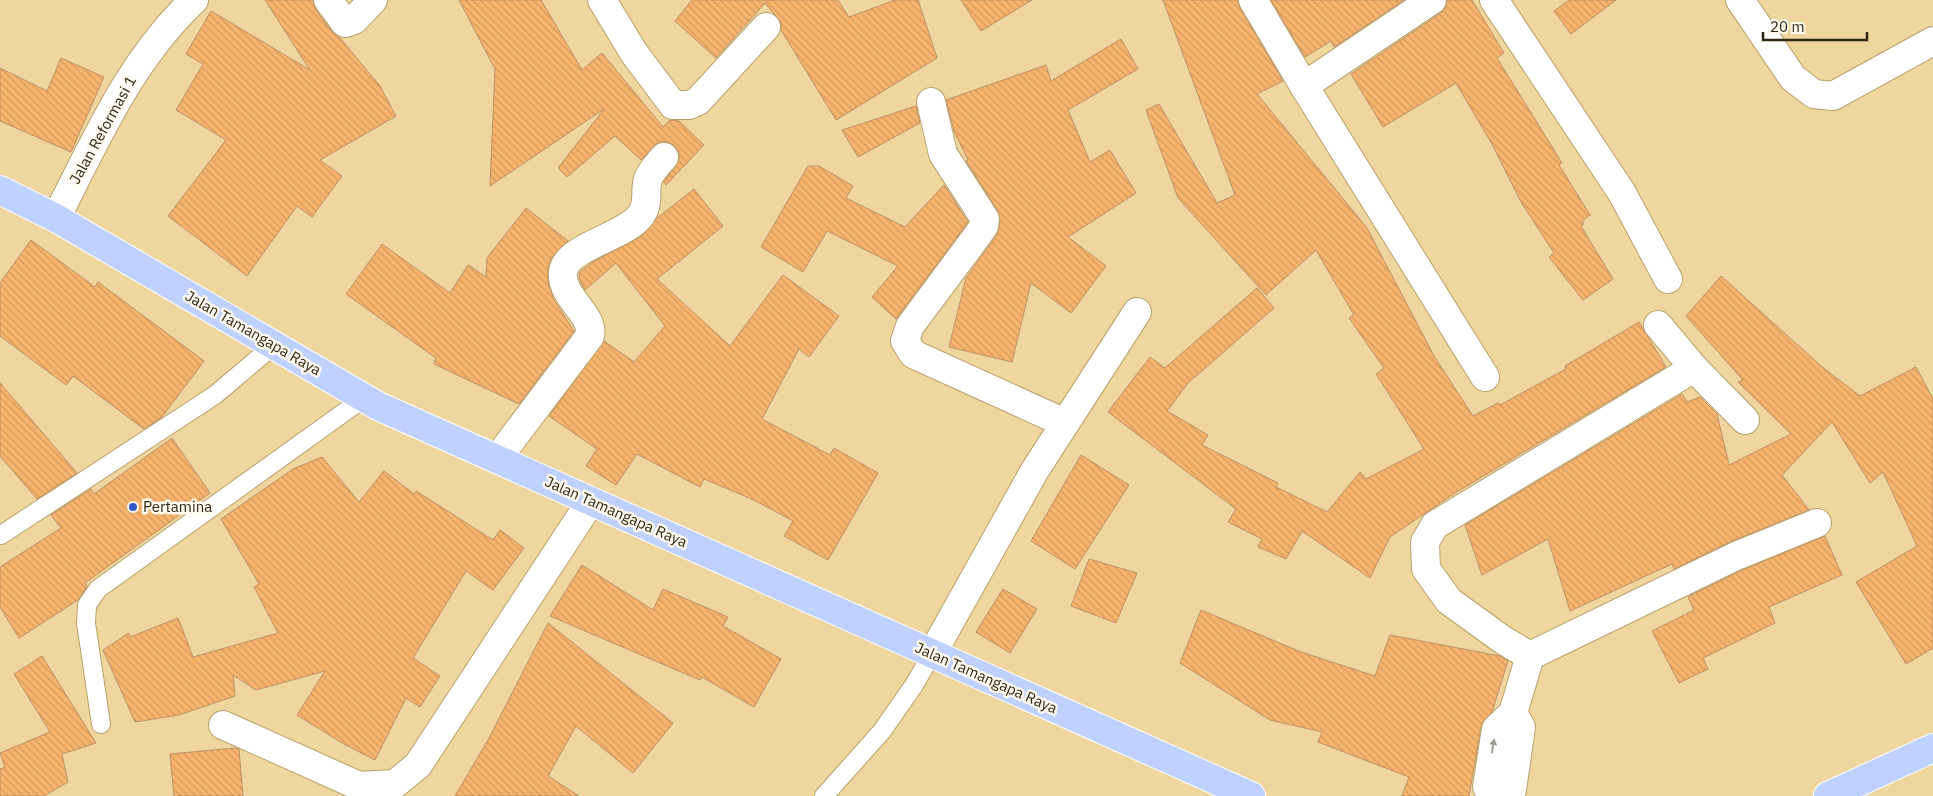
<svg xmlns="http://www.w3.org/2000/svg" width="1933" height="796" viewBox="0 0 1933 796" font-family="'IBM Plex Sans',sans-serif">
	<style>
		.building { fill: url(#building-back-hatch); stroke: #bb9167 }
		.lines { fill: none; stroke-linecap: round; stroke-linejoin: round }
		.service-casing { stroke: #b9a16c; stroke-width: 20 }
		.minor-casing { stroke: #b9a16c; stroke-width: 30 }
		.primary-casing { stroke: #fff; stroke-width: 30 }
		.service { stroke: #fff; stroke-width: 18 }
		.minor { stroke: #fff; stroke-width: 28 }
		.primary { stroke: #bed1ff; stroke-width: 28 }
		.oneway { fill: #a29e94 }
		.poi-dot { fill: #3457c8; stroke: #fef9ee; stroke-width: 2 }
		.labels { text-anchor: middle; stroke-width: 5; stroke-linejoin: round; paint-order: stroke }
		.street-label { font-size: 15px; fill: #302711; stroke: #fef9ee }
		.poi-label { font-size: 15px; fill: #302711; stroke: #fef9ee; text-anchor: start }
	</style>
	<defs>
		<pattern id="building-back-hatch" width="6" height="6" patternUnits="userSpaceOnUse" patternTransform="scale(1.25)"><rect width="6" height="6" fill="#f8b46d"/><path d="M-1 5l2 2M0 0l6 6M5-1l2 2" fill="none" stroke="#d59b5d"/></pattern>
	</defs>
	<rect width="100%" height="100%" fill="#efd69e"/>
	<g class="building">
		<path d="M 265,0 L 313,0 L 315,9 L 332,32 L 340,38 L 380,86 L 396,116 L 320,160 L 342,176 L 312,217 L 297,206 L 247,276 L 168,216 L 226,140 L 176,110 L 203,64 L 186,54 L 211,11 L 310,70 Z"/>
		<path d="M 459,0 L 541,0 L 582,70 L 602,53 L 663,127 L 670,120 L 679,121 L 704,145 L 666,185 L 664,182 L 679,160 L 679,152 L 674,145 L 667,142 L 658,142 L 641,160 L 615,136 L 567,177 L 558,168 L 604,109 L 490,186 L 495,69 Z"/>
		<path d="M 692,0 L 838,0 L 849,17 L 895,0 L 918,0 L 937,58 L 836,120 L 781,30 L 781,22 L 765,3 L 716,58 L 675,21 Z"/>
		<path d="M 961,0 L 1032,0 L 981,31 Z"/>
		<path d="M 1163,0 L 1237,0 L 1240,8 L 1283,81 L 1257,94 L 1367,228 L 1434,356 L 1473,416 L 1498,403 L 1500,405 L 1566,369 L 1565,366 L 1639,322 L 1666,367 L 1455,493 L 1390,537 L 1370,578 L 1302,531 L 1286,559 L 1258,547 L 1262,539 L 1228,522 L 1236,509 L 1108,412 L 1150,357 L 1165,368 L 1257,288 L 1274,308 L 1188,383 L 1167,411 L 1208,435 L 1202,445 L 1278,483 L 1276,487 L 1327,512 L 1360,472 L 1366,479 L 1424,449 L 1376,374 L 1384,368 L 1349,318 L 1354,315 L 1316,250 L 1266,295 L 1178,198 L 1146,110 L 1159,104 L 1217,203 L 1235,195 Z"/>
		<path d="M 1271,0 L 1404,0 L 1334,47 L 1331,41 L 1305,57 Z"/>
		<path d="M 1447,0 L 1472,0 L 1504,53 L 1497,58 L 1562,163 L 1559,165 L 1590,215 L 1582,221 L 1584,224 L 1581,226 L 1613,279 L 1583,300 L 1549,257 L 1554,253 L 1521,202 L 1492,144 L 1456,83 L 1383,127 L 1351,74 L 1441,13 L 1446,7 Z"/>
		<path d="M 1569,0 L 1616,0 L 1571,34 L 1554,11 Z"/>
		<path d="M 1121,39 L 1138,69 L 1068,110 L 1090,162 L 1110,150 L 1136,193 L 1068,237 L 1106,266 L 1071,313 L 1031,283 L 1012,362 L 949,347 L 966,278 L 997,235 L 1000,221 L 998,211 L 966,161 L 968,160 L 954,131 L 946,100 L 1046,65 L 1051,81 Z"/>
		<path d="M 61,58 L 104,77 L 71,152 L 0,121 L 0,68 L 47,91 Z"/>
		<path d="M 916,106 L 920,123 L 858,157 L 842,130 Z"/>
		<path d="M 808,166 L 819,166 L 853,186 L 846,198 L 905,227 L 944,185 L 968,222 L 896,319 L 872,297 L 898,266 L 827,231 L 803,272 L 761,247 Z"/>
		<path d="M 694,189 L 723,226 L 657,279 L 730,346 L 783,275 L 839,316 L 809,357 L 799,349 L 762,419 L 830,455 L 834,448 L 878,473 L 828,560 L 784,536 L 793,521 L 754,500 L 704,479 L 700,487 L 637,454 L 616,485 L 586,466 L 597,449 L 549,416 L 604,341 L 634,362 L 665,326 L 616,263 L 585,290 L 579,278 L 580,272 L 593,262 L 642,236 L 657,218 Z"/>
		<path d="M 526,208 L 568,241 L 552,257 L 548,267 L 548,282 L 553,298 L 574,331 L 519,404 L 434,364 L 436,358 L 346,294 L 382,244 L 450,293 L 468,265 L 486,277 L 487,258 Z"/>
		<path d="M 31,240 L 95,287 L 98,282 L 204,361 L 162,417 L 144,429 L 73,376 L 66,385 L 0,336 L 0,283 Z"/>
		<path d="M 1721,276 L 1821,366 L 1860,396 L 1916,367 L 1933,399 L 1933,648 L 1906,664 L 1856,582 L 1917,546 L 1883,472 L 1870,483 L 1832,422 L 1782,475 L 1809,510 L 1730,542 L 1674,569 L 1672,564 L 1570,611 L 1548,539 L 1482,575 L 1465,525 L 1682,394 L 1687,402 L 1700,397 L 1717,414 L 1729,465 L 1791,434 L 1738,382 L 1743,380 L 1686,316 Z"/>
		<path d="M 0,383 L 77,473 L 37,499 L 0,456 Z"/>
		<path d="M 172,438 L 210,493 L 85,583 L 87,586 L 78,600 L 19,638 L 0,607 L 0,567 L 61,528 L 51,515 L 91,489 L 94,494 Z"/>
		<path d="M 1081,455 L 1129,485 L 1075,569 L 1031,541 Z"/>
		<path d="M 322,457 L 359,502 L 384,471 L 414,494 L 416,491 L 493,540 L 500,530 L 524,548 L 493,590 L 466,571 L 413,658 L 440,676 L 420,707 L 406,698 L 375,760 L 344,744 L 297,715 L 325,671 L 256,690 L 233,675 L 235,696 L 179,715 L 135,722 L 103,650 L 129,633 L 130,637 L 178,618 L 193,657 L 278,633 L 254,587 L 259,584 L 221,519 L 293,469 Z"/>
		<path d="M 1825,536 L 1842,575 L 1769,607 L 1775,623 L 1703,658 L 1708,669 L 1679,683 L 1652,631 L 1694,610 L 1688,597 L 1742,570 Z"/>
		<path d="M 1089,559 L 1137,573 L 1116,623 L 1071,606 Z"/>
		<path d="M 582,565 L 653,610 L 663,589 L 728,617 L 723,626 L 781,659 L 754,707 L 702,677 L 700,680 L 550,616 Z"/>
		<path d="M 1003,589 L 1037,609 L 1010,653 L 976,632 Z"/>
		<path d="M 1201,610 L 1301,652 L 1375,676 L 1390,635 L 1500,656 L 1508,661 L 1492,712 L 1481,727 L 1469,796 L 1402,796 L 1409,777 L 1318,742 L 1322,732 L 1270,720 L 1180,663 Z"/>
		<path d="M 548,623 L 673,723 L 633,773 L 576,726 L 548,776 L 579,796 L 455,796 L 488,740 Z"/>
		<path d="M 42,656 L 96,743 L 62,754 L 68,782 L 44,796 L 0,796 L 0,769 L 5,767 L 0,753 L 50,732 L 14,674 Z"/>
		<path d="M 235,748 L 239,749 L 243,796 L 174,796 L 170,754 Z"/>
	</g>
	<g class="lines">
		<defs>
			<g id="service">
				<path d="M 1,535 L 215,395 L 274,345"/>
				<path d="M 101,724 L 86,623 L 87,605 L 98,589 L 364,398"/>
				<path d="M 824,796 L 882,731 L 914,685 L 932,654"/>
			</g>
			<g id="minor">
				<path d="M 328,0 L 345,23 L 354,20 L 373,0"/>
				<path d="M 602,0 L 634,53 L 673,105 L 689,105 L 698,101 L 766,27"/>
				<path d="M 1253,0 L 1304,86"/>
				<path d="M 1432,0 L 1304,86 L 1485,377"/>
				<path d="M 1494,0 L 1622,193 L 1668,279"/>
				<path d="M 1740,0 L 1793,78 L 1814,94 L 1833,96 L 1933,41"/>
				<path d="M 931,102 L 943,154 L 985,219 L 984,226 L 977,236 L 910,326 L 905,341 L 913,354 L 1065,423"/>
				<path d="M 56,218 C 95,142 130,60 194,0"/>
				<path d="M 1658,325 L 1694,368"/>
				<path d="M 497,459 L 590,336 C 595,315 560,297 563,272 C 566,246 626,237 641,215 C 650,202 644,190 648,179 C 651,171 659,163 664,157"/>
				<path d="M 932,654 L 1035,470 L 1137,312"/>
				<path d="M 1530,656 L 1503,640 L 1449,601 L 1426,569 L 1425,542 L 1435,525 L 1694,368 L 1745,420"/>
				<path d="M 223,725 L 359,786 L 395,784 L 418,765 L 591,501"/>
				<path d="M 1493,796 L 1487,787 L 1496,729 L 1513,713 L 1530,656 L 1736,556 L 1817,523"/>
				<path d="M 1507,796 L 1512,790 L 1521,727 L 1513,713"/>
			</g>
			<g id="primary">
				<path d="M 0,190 L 56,218 L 378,406 L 1251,796"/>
				<path d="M 1828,796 L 1933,748"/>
			</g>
		</defs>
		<use href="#service" class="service-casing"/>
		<use href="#minor" class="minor-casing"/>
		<use href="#primary" class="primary-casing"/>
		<use href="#service" class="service"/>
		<use href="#minor" class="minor"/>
		<use href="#primary" class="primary"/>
	</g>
	<defs><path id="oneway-solid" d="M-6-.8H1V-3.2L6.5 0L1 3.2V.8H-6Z" transform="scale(1.25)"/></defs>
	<use class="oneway" href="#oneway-solid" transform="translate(1493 746) rotate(-81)"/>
	<circle class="poi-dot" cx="133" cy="507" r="5"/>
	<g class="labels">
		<g class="street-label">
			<text transform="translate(103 130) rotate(-61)" y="5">Jalan Reformasi 1</text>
			<text transform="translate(253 333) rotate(30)" y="5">Jalan Tamangapa Raya</text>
			<text transform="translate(616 512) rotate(24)" y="5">Jalan Tamangapa Raya</text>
			<text transform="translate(986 678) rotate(24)" y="5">Jalan Tamangapa Raya</text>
		</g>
		<g class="poi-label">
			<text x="143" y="512">Pertamina</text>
		</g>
	</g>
	<path d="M1763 32v8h104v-8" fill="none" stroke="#302711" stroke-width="2.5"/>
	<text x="1770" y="32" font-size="15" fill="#302711" stroke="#fef9ee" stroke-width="4" paint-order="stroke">20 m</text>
</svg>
